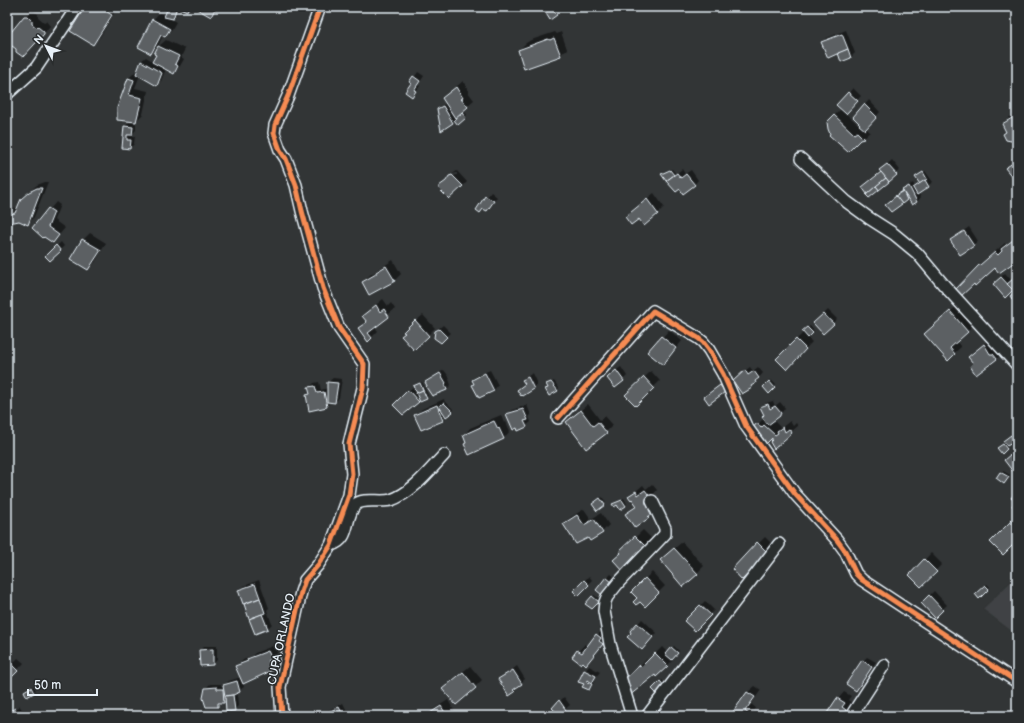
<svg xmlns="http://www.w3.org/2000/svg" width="1024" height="723" viewBox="0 0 1024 723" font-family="'Balsamiq Sans',sans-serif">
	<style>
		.built { fill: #3f4244 }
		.shadow { fill: #0007 }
		.building { fill: #5c6063; stroke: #e8f1f8 }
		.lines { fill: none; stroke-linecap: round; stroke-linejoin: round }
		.minor-casing { stroke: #e8f1f8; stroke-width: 14 }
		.minor { stroke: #2a2d2e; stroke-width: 11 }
		.cycleway-casing { stroke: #2a2d2e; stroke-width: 8 }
		.cycleway { stroke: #f68b52; stroke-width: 5 }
		.labels { text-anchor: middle; stroke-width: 3; stroke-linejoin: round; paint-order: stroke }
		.street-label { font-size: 12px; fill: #e8f1f8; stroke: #2a2d2e }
	</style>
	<rect width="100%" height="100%" fill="#323536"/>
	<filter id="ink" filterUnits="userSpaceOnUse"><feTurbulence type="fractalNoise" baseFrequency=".025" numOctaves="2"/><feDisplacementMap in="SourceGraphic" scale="8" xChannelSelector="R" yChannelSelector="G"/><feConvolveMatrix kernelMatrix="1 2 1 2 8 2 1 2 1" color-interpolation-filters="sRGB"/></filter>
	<g filter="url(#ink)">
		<path class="built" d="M 1017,576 L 1017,635 L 983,609 Z"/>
		<g class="shadow">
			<path d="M 86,7 L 117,8 L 100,37 L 93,43 Z"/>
			<path d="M 169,7 L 190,7 L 186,10 L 181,8 L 179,11 L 171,19 L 176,22 L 172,29 L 165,36 L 163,35 L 158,46 L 151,53 L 153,20 L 159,13 L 166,16 Z"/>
			<path d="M 199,7 L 218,7 L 210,16 Z"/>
			<path d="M 553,7 L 558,13 L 556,15 L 546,12 Z"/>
			<path d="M 32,10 L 38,14 L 38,17 L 44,22 L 46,21 L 50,26 L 31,49 L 24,56 L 21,56 L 12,45 L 7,42 L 7,38 Z"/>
			<path d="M 846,30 L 855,53 L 851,57 L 842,61 L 838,52 L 823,43 L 827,38 Z"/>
			<path d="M 555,32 L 557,34 L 561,32 L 567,49 L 560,55 L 519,50 L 526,43 L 531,40 Z"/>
			<path d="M 166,40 L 185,49 L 181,57 L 184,59 L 180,66 L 174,73 L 166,69 L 161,81 L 156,85 L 140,75 L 135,88 L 148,91 L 143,114 L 136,121 L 118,109 L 129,78 L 136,71 L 138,72 L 141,61 L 146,57 L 154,62 L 158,54 L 156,53 L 159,46 Z"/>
			<path d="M 418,72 L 424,76 L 418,85 L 420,86 L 412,96 L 412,83 L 411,82 Z"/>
			<path d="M 463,81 L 469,91 L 468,92 L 474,100 L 455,116 L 457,118 L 465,112 L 467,115 L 458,123 L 455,120 L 452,122 L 438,109 L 446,103 L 443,98 Z"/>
			<path d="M 853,88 L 861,96 L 845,113 L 860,126 L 862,124 L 854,117 L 869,100 L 880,112 L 866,128 L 870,132 L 863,138 L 859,139 L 828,122 L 842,108 L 837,105 Z"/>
			<path d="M 1017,113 L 1017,137 L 1007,131 L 1003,124 L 1010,117 Z"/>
			<path d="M 129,122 L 136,123 L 136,130 L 130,136 L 135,136 L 134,144 L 130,148 L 123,147 L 125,127 Z"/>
			<path d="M 892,160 L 900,170 L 869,194 L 863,187 Z"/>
			<path d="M 1015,162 L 1017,165 L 1017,181 L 1009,166 Z"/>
			<path d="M 672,169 L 676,174 L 682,169 L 685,174 L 691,170 L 698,180 L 694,185 L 680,188 L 667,180 L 662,174 Z"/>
			<path d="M 457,171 L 467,182 L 463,186 L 440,186 L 450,177 L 457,175 L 457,173 L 452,174 Z"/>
			<path d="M 925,171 L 933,182 L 918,192 L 921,197 L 917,202 L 908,197 L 901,203 L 896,196 L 908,186 L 913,183 L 915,187 L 920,183 L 918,175 Z"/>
			<path d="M 45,182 L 48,182 L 34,217 L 28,224 L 8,215 L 14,208 L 18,207 L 29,192 L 37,185 Z"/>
			<path d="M 491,192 L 497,197 L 491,206 L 487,210 L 484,208 L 477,210 Z"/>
			<path d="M 654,193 L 664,207 L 657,214 L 633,210 Z"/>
			<path d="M 56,202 L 60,205 L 54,220 L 65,228 L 53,242 L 34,228 Z"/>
			<path d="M 969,227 L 978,241 L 973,245 L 951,240 Z"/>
			<path d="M 90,233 L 106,243 L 95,262 L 88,269 L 72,259 L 83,240 Z"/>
			<path d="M 1017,236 L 1017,260 L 995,266 L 980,265 L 1005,243 L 1006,245 Z"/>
			<path d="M 61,242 L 64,246 L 50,260 L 46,256 Z"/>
			<path d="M 393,260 L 401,274 L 394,281 L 363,282 L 370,275 Z"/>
			<path d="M 1005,273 L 1012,281 L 1015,278 L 1017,280 L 1017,285 L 1005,296 L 998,280 Z"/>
			<path d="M 383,299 L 388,306 L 391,303 L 395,309 L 374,326 L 378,331 L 371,338 L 359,329 L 367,321 L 363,316 Z"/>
			<path d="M 957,306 L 974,325 L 956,341 L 961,347 L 948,359 L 932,327 Z"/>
			<path d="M 828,310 L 837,319 L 823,332 L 815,323 Z"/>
			<path d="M 423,315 L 435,328 L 414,349 L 411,325 Z"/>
			<path d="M 443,325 L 451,333 L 441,342 L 436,331 Z"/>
			<path d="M 810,326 L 814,331 L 807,337 L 812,342 L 787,368 L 777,359 Z"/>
			<path d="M 669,330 L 682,341 L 669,357 L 649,352 Z"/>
			<path d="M 991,338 L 1003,352 L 997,359 L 974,363 L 976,350 Z"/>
			<path d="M 621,367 L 627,376 L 623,380 L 612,373 Z"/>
			<path d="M 750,367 L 753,371 L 758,367 L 763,373 L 751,387 L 738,376 Z"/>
			<path d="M 444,370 L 450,378 L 449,379 L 451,385 L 447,389 L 432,395 L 427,382 L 431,378 Z"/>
			<path d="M 490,370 L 498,385 L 494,390 L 479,397 L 473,381 L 477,376 Z"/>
			<path d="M 651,371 L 660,381 L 636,404 L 627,395 Z"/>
			<path d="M 532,373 L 537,384 L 533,388 L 518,390 L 526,384 L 524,380 Z"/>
			<path d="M 333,378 L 342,379 L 339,398 L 335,402 L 331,402 L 326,406 L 307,395 L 310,392 L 310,387 L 314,383 L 319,382 L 321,390 L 328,388 L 328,382 Z"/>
			<path d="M 771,380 L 776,385 L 769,392 L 764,387 Z"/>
			<path d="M 554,381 L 559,388 L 557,390 L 549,387 L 547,385 Z"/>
			<path d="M 422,382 L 428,396 L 426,398 L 420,399 L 418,401 L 394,405 L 413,387 Z"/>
			<path d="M 444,399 L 445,403 L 446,402 L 454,410 L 442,420 L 416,415 L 422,409 Z"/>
			<path d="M 773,401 L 775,406 L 780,402 L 785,408 L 780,415 L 773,420 L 781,428 L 790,421 L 793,426 L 796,423 L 798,426 L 791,432 L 774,440 L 772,437 L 753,429 L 764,418 L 765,415 L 761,407 L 766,403 Z"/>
			<path d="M 588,404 L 600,420 L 605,416 L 613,425 L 606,432 L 567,422 Z"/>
			<path d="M 527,405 L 531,415 L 529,417 L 531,422 L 526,426 L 508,415 L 512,410 Z"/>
			<path d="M 501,415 L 504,423 L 506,422 L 510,431 L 504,438 L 469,453 L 467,443 L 464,435 L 470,428 Z"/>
			<path d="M 1013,434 L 1016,438 L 1007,445 L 1008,447 L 1002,452 L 999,448 L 1005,442 L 1006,439 Z"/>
			<path d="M 1003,471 L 1010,475 L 1006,481 L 997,478 Z"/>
			<path d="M 652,484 L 657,490 L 653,495 L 660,505 L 648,517 L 635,526 L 627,514 L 637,505 L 632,497 L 629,497 L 643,485 L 646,489 Z"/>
			<path d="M 602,497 L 606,502 L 597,509 L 595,502 Z"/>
			<path d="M 624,498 L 627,504 L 626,505 L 613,505 Z"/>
			<path d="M 584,509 L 591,519 L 601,513 L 609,525 L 602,532 L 588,537 L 564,524 L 571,517 Z"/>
			<path d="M 1017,516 L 1017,539 L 992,542 Z"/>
			<path d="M 643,530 L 655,542 L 632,563 L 621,551 Z"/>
			<path d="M 765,537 L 774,546 L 742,578 L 733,569 Z"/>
			<path d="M 682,542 L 704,566 L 697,573 L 668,554 Z"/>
			<path d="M 931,553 L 942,564 L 921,586 L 910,575 Z"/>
			<path d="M 652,572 L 665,586 L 645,606 L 632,592 Z"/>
			<path d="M 611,574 L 616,578 L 606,590 L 607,578 Z"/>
			<path d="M 589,576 L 592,580 L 578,594 L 575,591 Z"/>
			<path d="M 259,580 L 269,608 L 267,610 L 272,624 L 267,629 L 255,633 L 239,590 L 244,586 Z"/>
			<path d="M 987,584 L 990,587 L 979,597 L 976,594 Z"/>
			<path d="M 934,591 L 947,605 L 935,616 L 922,603 Z"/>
			<path d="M 594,595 L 600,599 L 592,608 L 587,603 Z"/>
			<path d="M 705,601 L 714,610 L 695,630 L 685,621 Z"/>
			<path d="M 642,619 L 657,633 L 646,645 L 631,631 Z"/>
			<path d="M 604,628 L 609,636 L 586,664 L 573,657 L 585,644 L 588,646 Z"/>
			<path d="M 7,640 L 10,644 L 7,647 Z"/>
			<path d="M 275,645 L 278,652 L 275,655 L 279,663 L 272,670 L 243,683 L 244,687 L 237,692 L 238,706 L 234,710 L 226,700 L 217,706 L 206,688 L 210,684 L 221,684 L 221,686 L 224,685 L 229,681 L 241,677 L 237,667 L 243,660 L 252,656 L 255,653 Z"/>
			<path d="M 204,646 L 217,646 L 217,660 L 213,664 L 200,651 Z"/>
			<path d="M 674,646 L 679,651 L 673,658 L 674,659 L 657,676 L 655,674 L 633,672 L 647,659 L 648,661 L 662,647 L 668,653 Z"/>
			<path d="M 867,657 L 876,662 L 856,690 L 863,661 Z"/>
			<path d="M 18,658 L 24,663 L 7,681 L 7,669 Z"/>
			<path d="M 470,666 L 482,680 L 475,687 L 450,682 Z"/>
			<path d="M 517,666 L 525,679 L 517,686 L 518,687 L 514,692 L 500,679 Z"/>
			<path d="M 589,666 L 600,672 L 594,679 L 595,680 L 593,684 L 589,689 L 585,684 L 585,671 Z"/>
			<path d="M 662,680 L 666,684 L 657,693 L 653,689 Z"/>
			<path d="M 33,686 L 36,690 L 28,695 L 25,691 Z"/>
			<path d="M 755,686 L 761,690 L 751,704 L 756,708 L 751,716 L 731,716 L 748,692 Z"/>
			<path d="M 844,692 L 851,696 L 848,700 L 852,703 L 844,716 L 827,716 L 838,699 Z"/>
			<path d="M 564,697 L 570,705 L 562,712 L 572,715 L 572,716 L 556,716 L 559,714 L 553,708 Z"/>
			<path d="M 448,700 L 457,716 L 424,716 L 426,714 Z"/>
			<path d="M 343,703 L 346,709 L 342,714 L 338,716 L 328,716 L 327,714 L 331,709 Z"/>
			<path d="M 19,705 L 26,716 L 7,716 L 7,714 L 19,707 Z"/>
			<path d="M 762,710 L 766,713 L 764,716 L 758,716 Z"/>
			<path d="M 250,711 L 262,716 L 245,716 Z"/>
		</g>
		<g class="building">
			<path d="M 85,7 L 99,7 L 112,15 L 93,45 L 70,31 Z"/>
			<path d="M 145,7 L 156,7 L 155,11 Z"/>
			<path d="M 168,7 L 189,7 L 187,11 L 177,7 L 173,19 L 164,17 Z"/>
			<path d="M 198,7 L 216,7 L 211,17 L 197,9 Z"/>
			<path d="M 551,8 L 557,15 L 550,20 L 545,12 Z"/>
			<path d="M 24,16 L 27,16 L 32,21 L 32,24 L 37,28 L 38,27 L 44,32 L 44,34 L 23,57 L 16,52 L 16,49 L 12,46 L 10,47 L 7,44 L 7,37 Z"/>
			<path d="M 152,19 L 170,29 L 165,37 L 161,35 L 151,54 L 138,47 Z"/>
			<path d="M 842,34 L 848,49 L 828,58 L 821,42 Z"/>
			<path d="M 554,38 L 561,56 L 524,69 L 518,50 L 548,39 L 550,40 Z"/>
			<path d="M 158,46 L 179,56 L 175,64 L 178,66 L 174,74 L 152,62 L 156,55 L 154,54 Z"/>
			<path d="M 848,49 L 851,58 L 841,62 L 838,53 Z"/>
			<path d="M 141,61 L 162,73 L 157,86 L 136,74 Z"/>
			<path d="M 413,76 L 420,81 L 414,90 L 416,91 L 412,97 L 405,92 L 411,83 L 409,82 Z"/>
			<path d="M 128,78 L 134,80 L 129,95 L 142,98 L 136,122 L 117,120 L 117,108 Z"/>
			<path d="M 456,87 L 463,98 L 461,99 L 468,107 L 455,118 L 442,98 Z"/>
			<path d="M 848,92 L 858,101 L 846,114 L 836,105 Z"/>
			<path d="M 864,104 L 877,117 L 865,130 L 859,125 L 860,124 L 853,117 Z"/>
			<path d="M 443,106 L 453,123 L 441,131 L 437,109 Z"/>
			<path d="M 462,113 L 466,118 L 458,125 L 454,120 Z"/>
			<path d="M 834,115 L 854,134 L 857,132 L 864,139 L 860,140 L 848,152 L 829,135 L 830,134 L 828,129 L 827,122 Z"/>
			<path d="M 1017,115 L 1017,138 L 1011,141 L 1006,140 L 1003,134 L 1006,132 L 1002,124 Z"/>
			<path d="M 124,126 L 133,127 L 132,135 L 127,135 L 127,140 L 131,140 L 130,149 L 122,148 Z"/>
			<path d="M 1013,163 L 1017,169 L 1017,183 L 1005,168 Z"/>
			<path d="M 887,164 L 897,175 L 889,182 L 879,170 Z"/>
			<path d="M 670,170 L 674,175 L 666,181 L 661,174 Z"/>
			<path d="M 881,172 L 886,178 L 867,194 L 862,187 Z"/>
			<path d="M 923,172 L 927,179 L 920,184 L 915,177 Z"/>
			<path d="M 677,173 L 681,178 L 686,174 L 695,185 L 683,194 L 680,189 L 676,192 L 666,181 Z"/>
			<path d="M 452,175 L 463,186 L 449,199 L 439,189 L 439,186 L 446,181 L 449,176 Z"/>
			<path d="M 886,178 L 889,182 L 879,190 L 876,186 Z"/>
			<path d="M 925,180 L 929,187 L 917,195 L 913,188 Z"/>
			<path d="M 876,186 L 879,190 L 869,198 L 866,195 Z"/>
			<path d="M 909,186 L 917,202 L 912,205 L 902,190 Z"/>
			<path d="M 37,188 L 42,188 L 28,225 L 19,221 L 9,223 L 7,215 L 15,213 L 21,199 L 29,192 Z"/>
			<path d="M 903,191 L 907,200 L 902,204 L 895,196 Z"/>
			<path d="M 485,196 L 494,201 L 487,211 L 483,209 L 480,213 L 476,210 Z"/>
			<path d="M 896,196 L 902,204 L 891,212 L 885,205 Z"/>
			<path d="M 647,199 L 658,214 L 644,226 L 639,219 L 631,225 L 625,217 Z"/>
			<path d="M 48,208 L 54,212 L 48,227 L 59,235 L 53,243 L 44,237 L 43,238 L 32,228 Z"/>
			<path d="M 964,231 L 974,246 L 960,255 L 950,240 Z"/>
			<path d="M 1017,237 L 1017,261 L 1016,261 L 999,273 L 995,268 L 975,286 L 974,284 L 960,297 L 955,290 L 979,265 L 980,265 L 995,252 L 998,255 L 1002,251 L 1001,249 Z"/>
			<path d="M 82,239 L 101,250 L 88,270 L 70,259 Z"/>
			<path d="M 56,245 L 61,251 L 50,261 L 45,256 Z"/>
			<path d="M 386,266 L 395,281 L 369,295 L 362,282 L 376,274 L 376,272 Z"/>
			<path d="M 1001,277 L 1013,290 L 1005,298 L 993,284 Z"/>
			<path d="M 1013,279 L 1017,283 L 1017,287 L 1013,290 L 1007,284 Z"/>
			<path d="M 1015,292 L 1017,295 L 1017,301 L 1015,303 L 1010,296 Z"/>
			<path d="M 376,305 L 380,312 L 384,309 L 389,317 L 368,333 L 372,338 L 368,342 L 358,328 L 367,322 L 362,316 Z"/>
			<path d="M 950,311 L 968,332 L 950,348 L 955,354 L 948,361 L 924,334 Z"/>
			<path d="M 823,314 L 834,324 L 823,334 L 813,323 Z"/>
			<path d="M 415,320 L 429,336 L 414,350 L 401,336 L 405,333 L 403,332 Z"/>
			<path d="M 807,327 L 813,333 L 808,338 L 802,331 Z"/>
			<path d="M 439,329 L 447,337 L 441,343 L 434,338 L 435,331 Z"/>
			<path d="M 661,336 L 676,348 L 663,365 L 647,352 Z"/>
			<path d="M 796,339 L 806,349 L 787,370 L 776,359 Z"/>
			<path d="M 984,344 L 990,354 L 993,354 L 997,359 L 976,375 L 970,366 L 973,363 L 968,357 Z"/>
			<path d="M 616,370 L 624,381 L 615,388 L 607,378 Z"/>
			<path d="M 745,370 L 748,375 L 754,371 L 759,378 L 755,381 L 756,383 L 751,386 L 752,388 L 742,394 L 733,381 Z"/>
			<path d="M 440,373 L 446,383 L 445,384 L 447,390 L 432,396 L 426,387 L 427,386 L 425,382 Z"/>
			<path d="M 485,373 L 494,391 L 479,398 L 472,385 L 474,384 L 472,380 Z"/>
			<path d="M 528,377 L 534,389 L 523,396 L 522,395 L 521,396 L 517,390 L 525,384 L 522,380 Z"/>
			<path d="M 644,377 L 654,388 L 636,406 L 625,395 Z"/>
			<path d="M 769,381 L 775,388 L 769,394 L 763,387 Z"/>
			<path d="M 327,382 L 338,383 L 335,403 L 327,402 Z"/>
			<path d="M 551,382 L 558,391 L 549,396 L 545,389 L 548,388 L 546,384 Z"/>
			<path d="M 420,383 L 423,390 L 417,393 L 413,386 Z"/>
			<path d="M 720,385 L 725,392 L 709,404 L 704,397 Z"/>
			<path d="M 315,386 L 317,393 L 324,392 L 327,407 L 309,411 L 306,395 L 310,394 L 308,387 Z"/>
			<path d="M 408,390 L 419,402 L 403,415 L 393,405 Z"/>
			<path d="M 423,390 L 427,399 L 420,402 L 416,393 Z"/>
			<path d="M 444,403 L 453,412 L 446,417 L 439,406 Z"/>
			<path d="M 768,404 L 770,409 L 775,406 L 781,413 L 780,415 L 780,416 L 768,425 L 762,417 L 764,415 L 760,407 Z"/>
			<path d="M 437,405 L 443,421 L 421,430 L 414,415 Z"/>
			<path d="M 523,409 L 528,420 L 524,421 L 527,427 L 518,431 L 517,428 L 513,430 L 506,414 Z"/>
			<path d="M 581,410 L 593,426 L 598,422 L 607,433 L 586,449 L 566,422 Z"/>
			<path d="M 494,421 L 498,429 L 499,428 L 504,439 L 469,455 L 464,444 L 466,443 L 463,435 Z"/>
			<path d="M 757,423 L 761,428 L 764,425 L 775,435 L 778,433 L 777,431 L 783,427 L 785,432 L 789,429 L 792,433 L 774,449 L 770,442 L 772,440 L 772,438 L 765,445 L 752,429 Z"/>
			<path d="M 1011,435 L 1015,441 L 1007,446 L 1003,441 Z"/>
			<path d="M 1003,444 L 1007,449 L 1002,454 L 997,448 Z"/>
			<path d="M 1017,449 L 1017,470 L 1014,473 L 1004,460 Z"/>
			<path d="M 1000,472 L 1009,477 L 1004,484 L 996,478 Z"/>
			<path d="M 645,490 L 651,498 L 646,501 L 654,512 L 648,517 L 649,518 L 635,528 L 625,514 L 637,506 L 632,499 L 631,500 L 628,496 L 636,491 L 638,495 Z"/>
			<path d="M 1015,493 L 1017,495 L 1017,511 L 1012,506 L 1015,502 L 1011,498 Z"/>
			<path d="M 600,498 L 605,505 L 597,511 L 592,504 Z"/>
			<path d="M 622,500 L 626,506 L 620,510 L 617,505 L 614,507 L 612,504 Z"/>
			<path d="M 577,515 L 584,525 L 594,519 L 603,533 L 590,541 L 588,538 L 576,544 L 563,524 Z"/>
			<path d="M 1012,520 L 1017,525 L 1017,541 L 1003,555 L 990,542 Z"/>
			<path d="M 635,536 L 649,550 L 624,572 L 613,560 L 621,553 L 619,551 Z"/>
			<path d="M 757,542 L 768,553 L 742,580 L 732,569 Z"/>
			<path d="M 674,548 L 698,574 L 683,587 L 660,560 Z"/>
			<path d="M 924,559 L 937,572 L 921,587 L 909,575 Z"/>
			<path d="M 606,577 L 613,583 L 602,595 L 596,590 Z"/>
			<path d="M 645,578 L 659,593 L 645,607 L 640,602 L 636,605 L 633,602 L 637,598 L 631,592 Z"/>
			<path d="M 584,580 L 589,585 L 578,596 L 573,591 Z"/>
			<path d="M 255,584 L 260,598 L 243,604 L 238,590 Z"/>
			<path d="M 985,585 L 989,589 L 979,599 L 975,594 Z"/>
			<path d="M 929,595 L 943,610 L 935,618 L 921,603 Z"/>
			<path d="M 592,596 L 599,602 L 592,609 L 585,604 Z"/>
			<path d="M 260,598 L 265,613 L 249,619 L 244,604 Z"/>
			<path d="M 700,605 L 711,615 L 695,631 L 684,621 Z"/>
			<path d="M 262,614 L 268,629 L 255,634 L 249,619 Z"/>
			<path d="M 637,623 L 653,637 L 642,650 L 627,637 L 631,633 L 630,631 Z"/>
			<path d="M 1017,625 L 1017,634 L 1013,630 Z"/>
			<path d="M 596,634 L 601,638 L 599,641 L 603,644 L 586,665 L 583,662 L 581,664 L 572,657 L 577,650 L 582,653 Z"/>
			<path d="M 671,647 L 678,653 L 672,660 L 665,654 Z"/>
			<path d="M 213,649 L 213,665 L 200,666 L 199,650 Z"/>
			<path d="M 268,651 L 272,659 L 268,661 L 273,670 L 243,684 L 235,666 L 248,661 L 247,659 Z"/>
			<path d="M 655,653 L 668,666 L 656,677 L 655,675 L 629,696 L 625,679 L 640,665 L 641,667 Z"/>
			<path d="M 862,660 L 872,667 L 856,691 L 846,684 Z"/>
			<path d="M 11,664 L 18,671 L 7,682 L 7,668 Z"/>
			<path d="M 513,670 L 522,684 L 513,690 L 515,692 L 509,696 L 498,679 Z"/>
			<path d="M 584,670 L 596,676 L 592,683 L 588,680 L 587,682 L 592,684 L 589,690 L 582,687 L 584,684 L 578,682 Z"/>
			<path d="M 463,672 L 476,688 L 456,705 L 442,689 Z"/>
			<path d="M 237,681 L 240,692 L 233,695 L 225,696 L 223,685 Z"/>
			<path d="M 660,681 L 665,687 L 657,694 L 652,689 Z"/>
			<path d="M 31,687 L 34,693 L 27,697 L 24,691 Z"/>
			<path d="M 217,687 L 217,689 L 223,689 L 224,703 L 218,703 L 218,707 L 206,707 L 203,698 L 205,688 Z"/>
			<path d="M 747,692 L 755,697 L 745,711 L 750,715 L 749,716 L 730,716 Z"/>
			<path d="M 233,695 L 235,711 L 226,712 L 225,696 Z"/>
			<path d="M 837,698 L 845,703 L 842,707 L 846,710 L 842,716 L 825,716 Z"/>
			<path d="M 559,700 L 566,710 L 559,715 L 552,708 Z"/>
			<path d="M 441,706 L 447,716 L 425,716 Z"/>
			<path d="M 339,707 L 343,715 L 340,716 L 327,716 L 326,713 Z"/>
			<path d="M 15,708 L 19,716 L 7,716 L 7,713 Z"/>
			<path d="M 760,712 L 765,715 L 764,716 L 756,716 Z"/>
		</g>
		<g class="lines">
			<defs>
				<g id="minor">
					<path d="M 7,94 L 36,68 L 77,7"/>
					<path d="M 801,159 L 847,202 L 869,218 L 894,234 L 917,253 L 943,284 L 1017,365"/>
					<path d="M 558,418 L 653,311 L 698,338 L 703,342 L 709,350 L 723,374 L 746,426 L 795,494 L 837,540 L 845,551 L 856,574 L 862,580 L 1017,682"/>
					<path d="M 331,545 C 351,540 344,518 355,505 C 363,497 380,503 391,500 C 412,493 429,471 444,455"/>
					<path d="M 282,716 L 280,687 L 301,592 L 305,580 L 318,565 L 331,545 L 349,495 L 352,474 L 349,444 L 363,388 L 364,364 L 339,328 L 323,288 L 302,211 L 296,185 L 286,159 L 280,150 L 274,133 L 275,125 L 288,96 L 320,7"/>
					<path d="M 632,716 L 610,644 L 604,611 L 605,602 L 607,597 L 619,582 L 665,534 L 665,528 L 652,501"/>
					<path d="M 647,716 L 779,544"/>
					<path d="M 851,716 L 884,665"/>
				</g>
			</defs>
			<use href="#minor" class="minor-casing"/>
			<use href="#minor" class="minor"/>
			<defs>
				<g id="cycleway">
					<path d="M 558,418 L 653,311 L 698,338 L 703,342 L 709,350 L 723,374 L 746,426 L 795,494 L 837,540 L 845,551 L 856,574 L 862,580 L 1017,682"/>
					<path d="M 282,716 L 280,687 L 301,592 L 305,580 L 318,565 L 331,545 L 349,495 L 352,474 L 349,444 L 363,388 L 364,364 L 339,328 L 323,288 L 302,211 L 296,185 L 286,159 L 280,150 L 274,133 L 275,125 L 288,96 L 320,7"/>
				</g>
			</defs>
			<use href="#cycleway" class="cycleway-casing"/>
			<use href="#cycleway" class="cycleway"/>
		</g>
	</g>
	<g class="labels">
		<g class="street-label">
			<text transform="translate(281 639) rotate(-78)" y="4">CUPA ORLANDO</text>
		</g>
	</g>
	<rect width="1024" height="723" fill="none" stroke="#2a2d2e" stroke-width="24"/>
	<rect x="12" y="12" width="1000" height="699" fill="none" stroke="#e8f1f8" stroke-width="1.5" filter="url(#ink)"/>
	<g transform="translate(46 46) rotate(312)" stroke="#2a2d2e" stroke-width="3" paint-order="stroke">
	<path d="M0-3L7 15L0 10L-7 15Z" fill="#e8f1f8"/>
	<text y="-6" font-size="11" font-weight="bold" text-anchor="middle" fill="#e8f1f8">N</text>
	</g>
	<path d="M28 689v6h69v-6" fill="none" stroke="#e8f1f8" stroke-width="2"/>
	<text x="34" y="689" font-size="12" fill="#e8f1f8" stroke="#2a2d2e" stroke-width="3" paint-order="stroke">50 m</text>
</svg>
